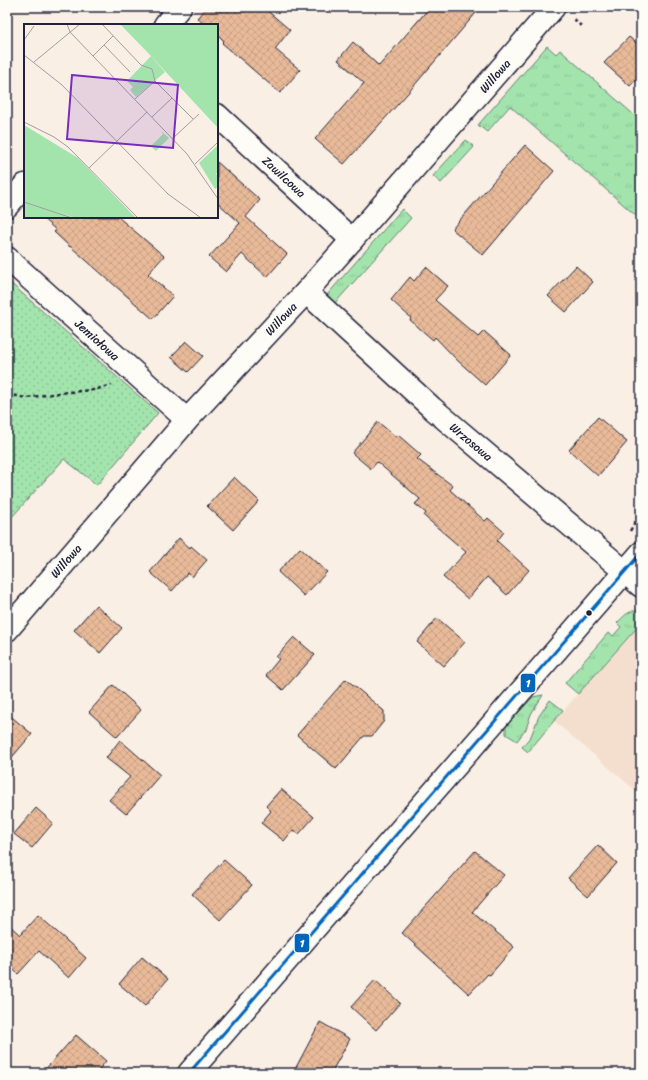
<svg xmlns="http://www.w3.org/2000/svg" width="648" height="1080" viewBox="0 0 648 1080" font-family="Sriracha,sans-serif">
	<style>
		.built { fill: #f4dfce }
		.grass { fill: url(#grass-tufts); stroke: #628374 }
		.park { fill: url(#park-dots); stroke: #628374 }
		.building { fill: url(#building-cross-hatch); stroke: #22223b }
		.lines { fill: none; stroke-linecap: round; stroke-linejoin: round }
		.minor-casing { stroke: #22223b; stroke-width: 25 }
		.path { stroke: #22223b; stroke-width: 2.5; stroke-dasharray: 4 3; stroke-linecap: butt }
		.minor { stroke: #fdfcf7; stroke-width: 22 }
		.bus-1-casing { stroke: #fdfcf7; stroke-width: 6 }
		.bus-1 { stroke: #0065bd; stroke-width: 3 }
		.bus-dot { fill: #22223b; stroke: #fdfcf7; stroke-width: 1.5 }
		.labels { text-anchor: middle; stroke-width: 3.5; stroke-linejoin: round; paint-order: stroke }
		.street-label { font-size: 12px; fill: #22223b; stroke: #fdfcf7 }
		.inset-road { fill: none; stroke: #a39da0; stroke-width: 1 }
		.view { fill: #7b2cbf; fill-opacity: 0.15; stroke: #7b2cbf; stroke-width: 2 }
		.inset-edge { fill: none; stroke: #22223b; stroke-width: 2 }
		.line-badge { stroke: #fdfcf7; stroke-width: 1.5 }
		.badge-label { font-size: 11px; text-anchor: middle; font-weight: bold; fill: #fff }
	</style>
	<defs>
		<pattern id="grass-tufts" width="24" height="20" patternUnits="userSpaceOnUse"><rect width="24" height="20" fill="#a3e4ad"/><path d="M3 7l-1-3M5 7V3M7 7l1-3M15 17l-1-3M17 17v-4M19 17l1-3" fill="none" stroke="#8cc396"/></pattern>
		<pattern id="park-dots" width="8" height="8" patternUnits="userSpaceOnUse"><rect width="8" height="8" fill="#a3e4ad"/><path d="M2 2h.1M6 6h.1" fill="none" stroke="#8cc396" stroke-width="1.8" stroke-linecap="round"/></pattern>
		<pattern id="building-cross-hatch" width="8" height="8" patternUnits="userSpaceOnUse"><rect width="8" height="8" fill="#e9ba99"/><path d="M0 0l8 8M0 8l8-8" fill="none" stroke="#c8a085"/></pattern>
	</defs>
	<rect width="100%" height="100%" fill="#f9efe4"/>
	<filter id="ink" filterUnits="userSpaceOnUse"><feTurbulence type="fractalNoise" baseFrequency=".025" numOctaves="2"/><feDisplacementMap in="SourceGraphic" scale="8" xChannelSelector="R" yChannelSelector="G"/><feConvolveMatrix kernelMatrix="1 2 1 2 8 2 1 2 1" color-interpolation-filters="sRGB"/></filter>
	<g filter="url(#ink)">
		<path class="built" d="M 641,623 L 641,795 L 554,721 Z"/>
		<g class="grass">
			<path d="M 547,46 L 556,54 L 560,50 L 641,121 L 641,220 L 510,106 L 487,132 L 478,125 Z"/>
			<path d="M 466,140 L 474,147 L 441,183 L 433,176 Z"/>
			<path d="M 402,209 L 411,218 L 335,303 L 327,295 Z"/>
			<path d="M 637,610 L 641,611 L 641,623 L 578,694 L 565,683 L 608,633 L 613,636 L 621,627 L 617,623 C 623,617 628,611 637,610 Z"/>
			<path d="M 543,695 L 531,714 L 526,729 L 517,741 L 506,734 L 506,726 L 533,697 Z"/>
			<path d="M 550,700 L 563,710 L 528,752 L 522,747 L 531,736 L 539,716 Z"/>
		</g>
		<path class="park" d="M 7,280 L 158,413 L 97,485 L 64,459 L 11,518 L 7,515 Z"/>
		<g class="building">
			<path d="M 207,7 L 263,7 L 290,30 L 275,49 L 300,70 L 280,93 L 222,43 L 224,41 L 217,34 L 217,25 L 205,25 L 197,18 Z"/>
			<path d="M 430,7 L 481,7 L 407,94 L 344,164 L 315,139 L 364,83 L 338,60 L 353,42 L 379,66 Z"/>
			<path d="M 629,37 L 641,47 L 641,74 L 630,86 L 604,63 Z"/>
			<path d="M 525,145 L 554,171 L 483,255 L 452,229 Z"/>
			<path d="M 217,162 L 260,200 L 246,217 L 287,254 L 267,277 L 242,254 L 226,272 L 209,257 L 240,223 L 217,202 Z"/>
			<path d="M 41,217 L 118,217 L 164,256 L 148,274 L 173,296 L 153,319 L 70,246 L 70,247 L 54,232 L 56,230 Z"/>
			<path d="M 576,266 L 593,282 L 566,312 L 548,296 Z"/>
			<path d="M 426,267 L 448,286 L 435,300 L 478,337 L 484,331 L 511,355 L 485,385 L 457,360 L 435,337 L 433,340 L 410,320 L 411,318 L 391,300 L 410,277 L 414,281 Z"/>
			<path d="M 186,341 L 203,356 L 188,372 L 171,357 Z"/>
			<path d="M 598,417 L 627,442 L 598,476 L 569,450 Z"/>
			<path d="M 378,422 L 396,437 L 398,435 L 421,455 L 417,459 L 453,486 L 450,490 L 485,521 L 488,518 L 504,532 L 497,541 L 529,570 L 507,595 L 487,577 L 468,599 L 443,577 L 466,552 L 424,516 L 426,513 L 415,504 L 420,499 L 377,462 L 371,469 L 352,453 Z"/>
			<path d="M 234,477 L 259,501 L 233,530 L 207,506 Z"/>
			<path d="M 179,538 L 190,548 L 191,546 L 207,560 L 192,577 L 188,573 L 172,591 L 150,572 Z"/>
			<path d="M 300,548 L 327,572 L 304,596 L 278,572 Z"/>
			<path d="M 96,605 L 122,628 L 100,653 L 74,630 Z"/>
			<path d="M 437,618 L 465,642 L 444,666 L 417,642 Z"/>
			<path d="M 294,637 L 315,655 L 283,690 L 266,675 L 279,659 L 276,657 Z"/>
			<path d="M 346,679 L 384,711 L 384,721 L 372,736 L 364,736 L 336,769 L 297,735 Z"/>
			<path d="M 113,685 L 141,710 L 117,737 L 89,712 Z"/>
			<path d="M 7,713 L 32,734 L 7,763 Z"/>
			<path d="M 120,740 L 160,775 L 126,814 L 109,800 L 130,777 L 106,758 Z"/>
			<path d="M 281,789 L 314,817 L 299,834 L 293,830 L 284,841 L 261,823 L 271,811 L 266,806 Z"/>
			<path d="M 36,808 L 53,823 L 32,848 L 14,834 Z"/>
			<path d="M 598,845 L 617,863 L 588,896 L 568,878 Z"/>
			<path d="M 475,851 L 504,875 L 472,912 L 514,947 L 490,975 L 488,974 L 469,994 L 402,933 Z"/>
			<path d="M 224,860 L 252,885 L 220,920 L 192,894 Z"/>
			<path d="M 38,915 L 86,958 L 69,978 L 39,951 L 18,974 L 7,964 L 7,923 L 20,935 Z"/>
			<path d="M 142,957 L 168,979 L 145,1006 L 119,984 Z"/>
			<path d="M 375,980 L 400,1003 L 376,1030 L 351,1007 Z"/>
			<path d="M 320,1022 L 350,1039 L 331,1073 L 293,1073 Z"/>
			<path d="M 76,1035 L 106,1061 L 96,1073 L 42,1073 Z"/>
		</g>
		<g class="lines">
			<defs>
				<g id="minor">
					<path d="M 165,25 L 180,7"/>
					<path d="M 217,115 L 352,240"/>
					<path d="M 7,206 L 25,185"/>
					<path d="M 7,258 L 187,420"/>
					<path d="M 306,292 L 432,408 L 609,558 L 641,586"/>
					<path d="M 7,630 L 187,420 L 306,292 L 352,240 L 554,7"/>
					<path d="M 189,1073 L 641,553"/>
				</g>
			</defs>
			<use href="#minor" class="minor-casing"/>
			<g class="path">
				<path d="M 574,19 L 581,26"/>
				<path d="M 7,394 L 26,398 L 58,393 L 93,390 L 112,385"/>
				<path d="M 630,531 L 641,511"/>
			</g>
			<use href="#minor" class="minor"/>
			<defs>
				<path id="bus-1" d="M 189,1073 L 641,553"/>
			</defs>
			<use href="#bus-1" class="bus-1-casing"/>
			<use href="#bus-1" class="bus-1"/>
		</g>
	</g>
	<circle class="bus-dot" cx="589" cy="613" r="3.5"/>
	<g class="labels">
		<g class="street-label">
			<text transform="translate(495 76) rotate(-49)" y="4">Willowa</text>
			<text transform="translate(284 177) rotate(43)" y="4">Zawilcowa</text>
			<text transform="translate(281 319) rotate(-47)" y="4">Willowa</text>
			<text transform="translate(97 340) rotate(42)" y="4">Jemiołowa</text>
			<text transform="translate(471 442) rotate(40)" y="4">Wrzosowa</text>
			<text transform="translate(66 561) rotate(-49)" y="4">Willowa</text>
		</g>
	</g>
	<g transform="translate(24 24)">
		<rect width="194" height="194" fill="#f9efe4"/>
		<path d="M 137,107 L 145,114 L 132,127 L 127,122 L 139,110 Z" fill="#a3e4ad"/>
		<path d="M 96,0 L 194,0 L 194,104 L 127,32 ZM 194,121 L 194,148 L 192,150 L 194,152 L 194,163 L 191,165 L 175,139 Z" fill="#a3e4ad"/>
		<path d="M 127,32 L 141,48 L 112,73 L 106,66 L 109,63 L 103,57 ZM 0,101 L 54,134 L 112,194 L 51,194 L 30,186 L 50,194 L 0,194 Z" fill="#a3e4ad"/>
		<path class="inset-road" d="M 43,0 L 46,8 L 163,130 L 194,175M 78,0 L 117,41 L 128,45 L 131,57M 0,16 L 10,2M 80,21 L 106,48M 0,31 L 38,61 L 144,170 L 177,194M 69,32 L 89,12M 10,38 L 56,0M 131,57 L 169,95M 111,75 L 131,57M 128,93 L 148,74M 0,98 L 30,113 L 44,123 L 114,194M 148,115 L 175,90M 171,140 L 193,119M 65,144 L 123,88M 0,178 L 48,194"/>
		<path class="view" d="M 48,51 L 154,61 L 149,124 L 43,115 Z"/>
		<rect width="194" height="194" class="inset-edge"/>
	</g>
	<g class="line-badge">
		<rect x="520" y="673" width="16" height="20" rx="4" fill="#0065bd"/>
		<rect x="294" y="933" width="16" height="20" rx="4" fill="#0065bd"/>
	</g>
	<g class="badge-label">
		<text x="528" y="687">1</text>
		<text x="302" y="947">1</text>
	</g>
	<rect width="648" height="1080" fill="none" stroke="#fdfcf7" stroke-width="24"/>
	<rect x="12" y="12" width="624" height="1056" fill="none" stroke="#22223b" stroke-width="1.5" filter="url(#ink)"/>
</svg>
